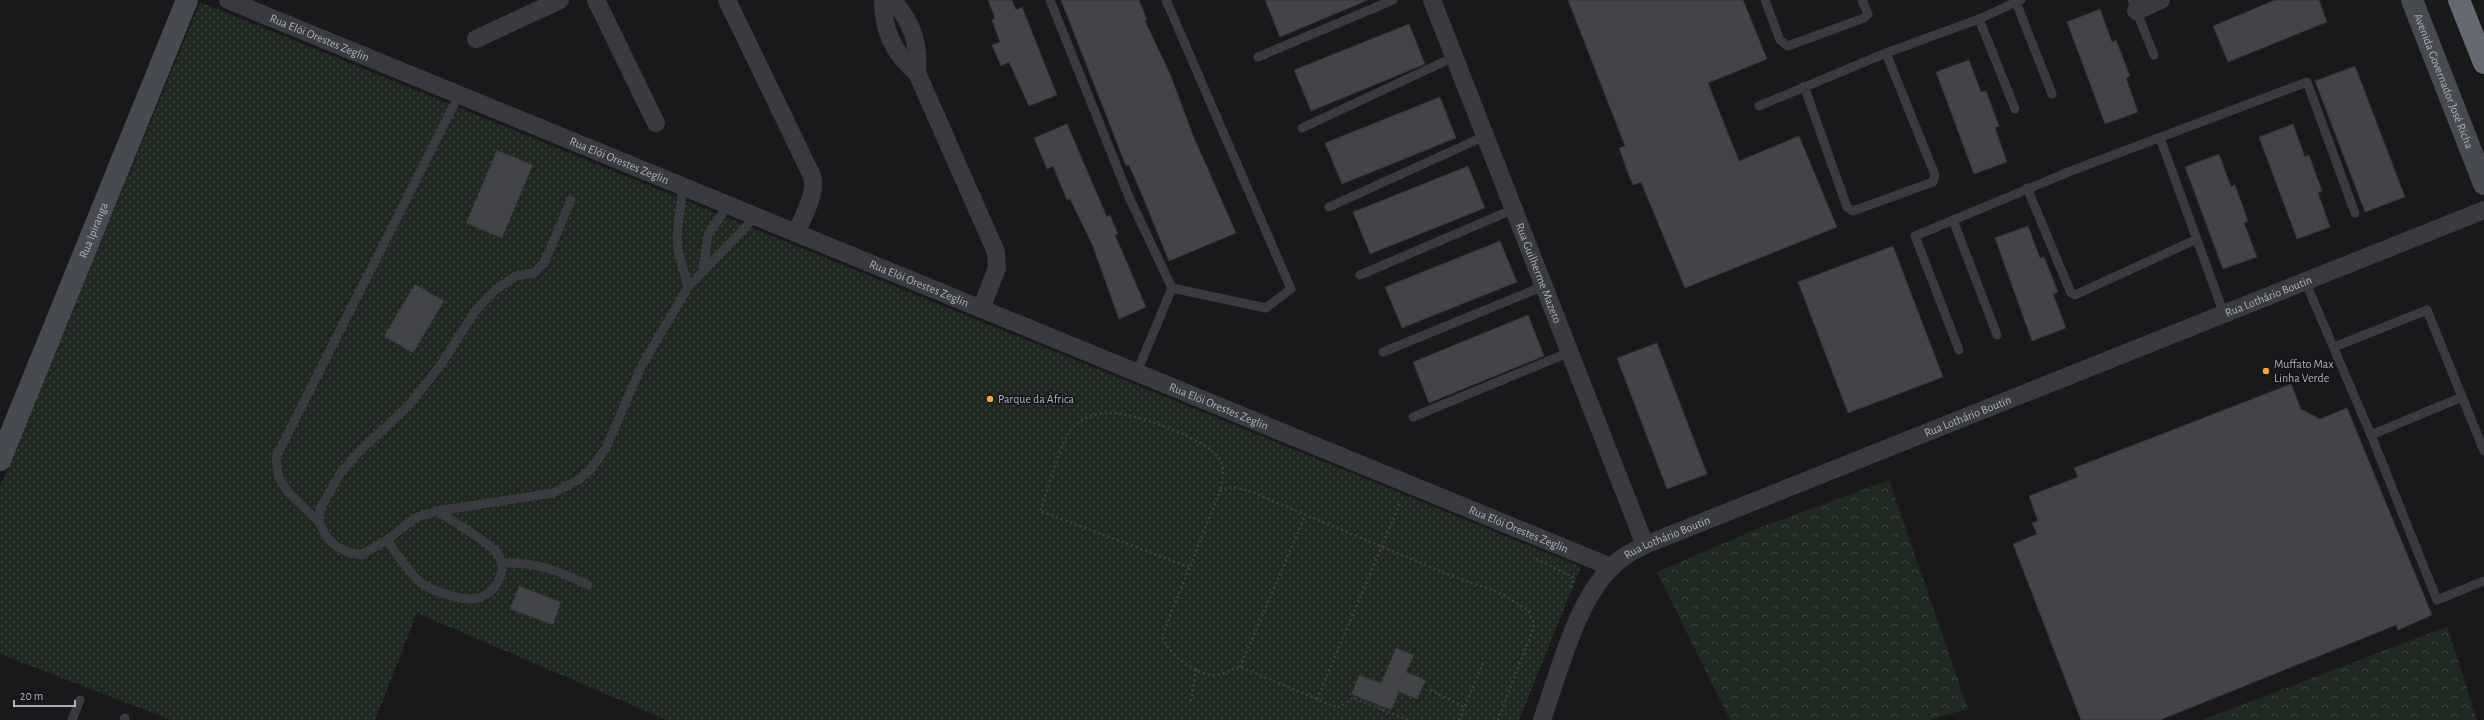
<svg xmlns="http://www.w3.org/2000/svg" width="2484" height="720" viewBox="0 0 2484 720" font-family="'Alegreya Sans',sans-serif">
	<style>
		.forest { fill: url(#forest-crowns) }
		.park { fill: url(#park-dots) }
		.building { fill: #434448; stroke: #333337 }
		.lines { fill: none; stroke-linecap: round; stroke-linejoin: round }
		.path { stroke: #3f4247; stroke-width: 2.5; stroke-dasharray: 2 3; stroke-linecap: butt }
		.lane { stroke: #3a3b40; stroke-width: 9 }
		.street { stroke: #3a3b40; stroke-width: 18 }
		.secondary { stroke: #474a50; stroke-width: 22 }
		.highway { stroke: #656971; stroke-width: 22 }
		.poi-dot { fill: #f8a734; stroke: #141416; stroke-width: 1.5 }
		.labels { text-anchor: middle; stroke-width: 3; stroke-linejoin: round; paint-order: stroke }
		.street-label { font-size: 12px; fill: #abb1bb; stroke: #141416 }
		.poi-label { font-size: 12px; fill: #abb1bb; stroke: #141416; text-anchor: start }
	</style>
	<defs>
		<pattern id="forest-crowns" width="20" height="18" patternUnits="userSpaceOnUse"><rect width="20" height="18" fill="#202921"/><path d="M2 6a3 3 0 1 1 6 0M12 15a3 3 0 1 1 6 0" fill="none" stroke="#3e463f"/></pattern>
		<pattern id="park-dots" width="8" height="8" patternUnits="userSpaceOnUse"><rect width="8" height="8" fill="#202921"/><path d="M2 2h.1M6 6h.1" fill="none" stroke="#3e463f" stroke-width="1.8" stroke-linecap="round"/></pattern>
	</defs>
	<rect width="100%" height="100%" fill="#19191b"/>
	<g class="forest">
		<path d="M 1889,480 L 1968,709 L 1929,720 L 1730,720 L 1657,572 L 1759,528 Z"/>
		<path d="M 2447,626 L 2477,720 L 2202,720 L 2438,630 Z"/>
	</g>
	<path class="park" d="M 200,2 L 1581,567 L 1519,720 L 667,720 L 417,613 L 375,720 L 171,720 L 0,654 L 0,487 Z"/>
	<g class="building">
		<path d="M 988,0 L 1012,0 L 1016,10 L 1022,7 L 1057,95 L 1029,106 L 1009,62 L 1001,66 L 992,45 L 1000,42 L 992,20 L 995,18 Z"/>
		<path d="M 1061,0 L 1139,0 L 1147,20 L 1145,21 L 1171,76 L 1192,133 L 1236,233 L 1169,261 L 1140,190 L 1129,165 L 1126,166 Z"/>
		<path d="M 1265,0 L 1368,0 L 1280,37 Z"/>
		<path d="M 1568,0 L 1743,0 L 1767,59 L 1708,83 L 1739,161 L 1799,136 L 1837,227 L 1685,288 L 1641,182 L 1633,185 L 1628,173 L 1619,148 L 1625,146 Z"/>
		<path d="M 2275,0 L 2319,0 L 2327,22 L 2228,62 L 2213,26 Z"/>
		<path d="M 2100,9 L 2112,42 L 2116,40 L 2130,76 L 2126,78 L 2138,112 L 2105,124 L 2067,22 Z"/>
		<path d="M 1409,24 L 1425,64 L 1311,111 L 1294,70 Z"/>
		<path d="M 1969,60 L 1981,92 L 1986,91 L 1999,126 L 1995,128 L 2007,162 L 1974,174 L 1936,72 Z"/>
		<path d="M 2355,66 L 2405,197 L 2365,212 L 2315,81 Z"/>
		<path d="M 1440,97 L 1456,138 L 1342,184 L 1325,143 Z"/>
		<path d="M 1067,124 L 1107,217 L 1110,215 L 1118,234 L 1115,235 L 1146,307 L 1119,319 L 1092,244 L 1070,199 L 1067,200 L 1053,166 L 1047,169 L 1034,138 Z"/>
		<path d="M 2293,124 L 2305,157 L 2309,155 L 2322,191 L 2318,193 L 2330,227 L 2297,239 L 2259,137 Z"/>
		<path d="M 497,150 L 533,165 L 502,238 L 466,223 Z"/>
		<path d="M 2219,154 L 2231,187 L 2235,185 L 2248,221 L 2244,223 L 2257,257 L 2223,269 L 2185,167 Z"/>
		<path d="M 1468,166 L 1485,208 L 1370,254 L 1353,212 Z"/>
		<path d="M 2028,226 L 2040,258 L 2044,257 L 2058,292 L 2053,294 L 2066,328 L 2032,341 L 1995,238 Z"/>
		<path d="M 1500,241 L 1517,282 L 1402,328 L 1385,287 Z"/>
		<path d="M 1893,246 L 1943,377 L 1848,413 L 1798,282 Z"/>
		<path d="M 415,284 L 444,301 L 413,353 L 384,336 Z"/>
		<path d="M 1528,315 L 1544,356 L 1429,403 L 1413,362 Z"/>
		<path d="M 1657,343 L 1707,474 L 1667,489 L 1617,358 Z"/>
		<path d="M 2291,384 L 2301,409 L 2320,419 L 2347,408 L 2432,615 L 2398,630 L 2396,625 L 2160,720 L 2081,720 L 2013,544 L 2037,534 L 2032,523 L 2038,521 L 2029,496 L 2078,477 L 2074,468 Z"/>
		<path d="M 519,586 L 561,602 L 553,625 L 510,609 Z"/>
		<path d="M 1396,648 L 1414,655 L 1406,672 L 1426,680 L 1417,699 L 1399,692 L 1391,710 L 1351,694 L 1359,675 L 1381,683 Z"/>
	</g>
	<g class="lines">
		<g class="path">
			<path d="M 1536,559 L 1573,577 L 1571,588"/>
			<path d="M 1189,567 L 1040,511 C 1047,493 1061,439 1073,427 C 1083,417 1099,412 1112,413 C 1137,414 1209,439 1221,461 C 1225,471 1222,481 1220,491"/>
			<path d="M 1240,667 L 1305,516"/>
			<path d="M 1430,690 L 1464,707"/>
			<path d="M 1317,699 L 1401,501"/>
			<path d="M 1191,701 L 1196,669"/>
			<path d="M 1408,720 L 1353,698 L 1338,708 L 1240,667 C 1233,669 1225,674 1217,675 C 1200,678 1166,653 1162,636 L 1220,491 C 1233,483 1248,491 1261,496 L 1447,574 L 1500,593 L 1528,610 L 1534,623 L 1532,632 L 1498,720"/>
			<path d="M 1459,720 L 1484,661"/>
		</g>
		<g class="lane">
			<path d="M 1050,0 L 1129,197 L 1172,288 L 1137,372"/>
			<path d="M 1166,0 L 1291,289 L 1266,308 L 1172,288"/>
			<path d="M 1765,0 L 1780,40 L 1788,46 L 1864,18 L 1868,14 L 1862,0"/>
			<path d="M 2132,0 L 2154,55"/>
			<path d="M 2016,2 L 2052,94"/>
			<path d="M 1979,19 L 2015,109"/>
			<path d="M 1258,57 L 1393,0"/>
			<path d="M 1804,86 L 1847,207 L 1853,211 L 1933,182 L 1935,175 L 1886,53"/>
			<path d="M 1759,106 L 1886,53 L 1979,19 L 2021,0"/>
			<path d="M 1302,128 L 1454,57"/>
			<path d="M 2160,138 L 2224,314"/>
			<path d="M 683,186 L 677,235 L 678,250 L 688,287"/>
			<path d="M 2027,188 L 2071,293 L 2075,295 L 2197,239"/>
			<path d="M 571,200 L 544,263 L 534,273 L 516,276 L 495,290 L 476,310 L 440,366 L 409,405 L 361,450 L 341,472 L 320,509 L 319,522 L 326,536 L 336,546 L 347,552 L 361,555 L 387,540 L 415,518 L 437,511 L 553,493 L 580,479 L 590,470 L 606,448 L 641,367 L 688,287 L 756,216"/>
			<path d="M 1329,207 L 1485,136"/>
			<path d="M 1953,220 L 1997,335"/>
			<path d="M 703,271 L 708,235 L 728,205"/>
			<path d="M 1360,275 L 1514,209"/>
			<path d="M 2305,281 L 2371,435 L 2437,600 L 2484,581"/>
			<path d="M 2334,347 L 2427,310 L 2484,451"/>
			<path d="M 1959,350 L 1915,236 L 2071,171 L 2307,82 L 2355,213"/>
			<path d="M 1383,352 L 1544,286"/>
			<path d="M 1413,417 L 1570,352"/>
			<path d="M 2371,435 L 2462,397"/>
			<path d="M 319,522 L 288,492 L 278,476 L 276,457 L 459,95"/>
			<path d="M 387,540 C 396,553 411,576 424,585 C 436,592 457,599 471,599 C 492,599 511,572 497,553 C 486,540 452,521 437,511"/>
			<path d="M 502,563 C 537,562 557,570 588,585"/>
			<path d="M 72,720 L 80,700"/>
			<path d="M 124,720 L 125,718"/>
		</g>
		<g class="street">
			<path id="s1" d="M 228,0 L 1611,567"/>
			<path d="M 596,0 L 656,123"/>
			<path d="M 727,0 L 812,176 C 817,194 803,216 796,233"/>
			<path d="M 883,0 C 883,30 893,53 917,73 L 996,252 L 997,268 L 981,309"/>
			<path d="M 892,0 C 913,23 919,43 917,73"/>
			<path id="s2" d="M 1432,0 L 1645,545"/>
			<path d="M 2136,11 L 2161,0"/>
			<path d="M 476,39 L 560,0"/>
			<path id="s3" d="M 1542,720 C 1558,675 1577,599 1612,567 C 1621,557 1633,551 1645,545 L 2484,210"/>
		</g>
		<g class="secondary">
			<path id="s4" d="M 2412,0 L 2484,184"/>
			<path id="s5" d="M 0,460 L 187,0"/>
		</g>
		<path class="highway" d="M 2459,0 L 2484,63"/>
	</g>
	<g class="poi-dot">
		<circle cx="2266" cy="371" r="4"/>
		<circle cx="990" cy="399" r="4"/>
	</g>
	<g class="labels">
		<g class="street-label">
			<text dy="4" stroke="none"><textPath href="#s1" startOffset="99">Rua Elói Orestes Zeglin</textPath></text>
			<text dy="4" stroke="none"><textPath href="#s4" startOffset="87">Avenida Governador José Richa</textPath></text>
			<text dy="4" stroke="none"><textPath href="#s1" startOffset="423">Rua Elói Orestes Zeglin</textPath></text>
			<text dy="4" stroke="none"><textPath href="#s5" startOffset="248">Rua Ipiranga</textPath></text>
			<text dy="4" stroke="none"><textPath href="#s2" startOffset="293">Rua Guilherme Mazeto</textPath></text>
			<text dy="4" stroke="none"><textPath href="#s1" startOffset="747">Rua Elói Orestes Zeglin</textPath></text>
			<text dy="4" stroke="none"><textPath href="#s3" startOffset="881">Rua Lothário Boutin</textPath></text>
			<text dy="4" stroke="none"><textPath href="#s1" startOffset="1071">Rua Elói Orestes Zeglin</textPath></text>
			<text dy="4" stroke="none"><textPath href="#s3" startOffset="557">Rua Lothário Boutin</textPath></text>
			<text dy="4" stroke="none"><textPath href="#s1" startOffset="1395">Rua Elói Orestes Zeglin</textPath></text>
			<text dy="4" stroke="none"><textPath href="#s3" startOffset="233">Rua Lothário Boutin</textPath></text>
		</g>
		<g class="poi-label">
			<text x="2274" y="368">Muffato Max<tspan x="2274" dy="14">Linha Verde</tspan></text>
			<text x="998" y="403">Parque da África</text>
		</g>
	</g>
	<path d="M14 700v6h61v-6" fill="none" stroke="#abb1bb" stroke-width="2"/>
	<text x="20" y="700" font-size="12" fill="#abb1bb" stroke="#141416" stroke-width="3" paint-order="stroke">20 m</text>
</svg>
